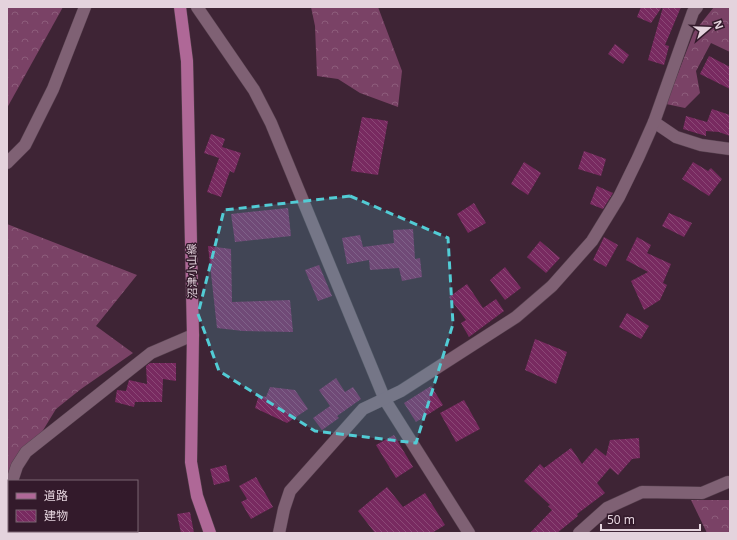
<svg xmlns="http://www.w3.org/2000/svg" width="737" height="540" viewBox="0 0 737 540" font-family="'Noto Sans','Noto Sans JP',sans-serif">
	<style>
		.forest { fill: url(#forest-crowns) }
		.building { fill: url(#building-back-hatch) }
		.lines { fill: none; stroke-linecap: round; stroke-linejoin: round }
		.minor-casing { stroke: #56404e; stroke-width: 13 }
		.major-casing { stroke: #56404e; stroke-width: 13 }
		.minor { stroke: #7f6174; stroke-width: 12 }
		.major { stroke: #af6897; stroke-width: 12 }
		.marked { fill: #52ccd5; fill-opacity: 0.2; stroke: #52ccd5; stroke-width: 3; stroke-dasharray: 8 5; stroke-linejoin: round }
		.labels { text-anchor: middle; stroke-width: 3; stroke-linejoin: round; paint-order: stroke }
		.street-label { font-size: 11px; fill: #e4d3dd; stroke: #331a2b }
	</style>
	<defs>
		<pattern id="forest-crowns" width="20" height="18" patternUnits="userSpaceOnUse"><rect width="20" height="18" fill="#7a4266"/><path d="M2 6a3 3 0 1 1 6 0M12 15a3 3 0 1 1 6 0" fill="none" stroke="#8d5c7b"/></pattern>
		<pattern id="building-back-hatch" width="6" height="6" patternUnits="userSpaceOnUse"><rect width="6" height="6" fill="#782a60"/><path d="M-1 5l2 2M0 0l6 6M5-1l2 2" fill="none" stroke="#8b4876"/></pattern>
	</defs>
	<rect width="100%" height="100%" fill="#3e2435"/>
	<g class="forest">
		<path d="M 7,7 L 63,7 L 7,108 Z"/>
		<path d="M 311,7 L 378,7 L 402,71 L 398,107 L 360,93 L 338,79 L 317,76 L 315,26 Z"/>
		<path d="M 714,7 L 730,7 L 730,52 L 711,43 L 696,71 L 700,93 L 685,108 L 666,104 L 694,32 Z"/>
		<path d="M 7,224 L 137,275 L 96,326 L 133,353 L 81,389 L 56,409 L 12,481 L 7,482 Z"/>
		<path d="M 691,500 L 730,500 L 730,533 L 707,533 Z"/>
	</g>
	<g class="building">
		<path d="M 641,7 L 662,7 L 651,23 L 637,17 Z"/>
		<path d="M 663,7 L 681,7 L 665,45 L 669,46 L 664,65 L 648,60 Z"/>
		<path d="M 615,44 L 629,55 L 623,64 L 608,54 Z"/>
		<path d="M 709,56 L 730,67 L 730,89 L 700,74 Z"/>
		<path d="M 712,109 L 730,115 L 730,136 L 719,132 L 706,131 L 706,136 L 683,129 L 686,116 L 707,122 Z"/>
		<path d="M 362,117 L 388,121 L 378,175 L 351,171 Z"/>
		<path d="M 211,134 L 225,139 L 222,147 L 241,153 L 234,173 L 230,171 L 221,197 L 207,192 L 219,158 L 204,153 Z"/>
		<path d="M 584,151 L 606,159 L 601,176 L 578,169 Z"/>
		<path d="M 524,162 L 541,173 L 528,195 L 511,184 Z"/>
		<path d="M 693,162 L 708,171 L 711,168 L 722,179 L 709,196 L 682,179 Z"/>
		<path d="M 597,186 L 613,193 L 603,209 L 590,204 Z"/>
		<path d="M 474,203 L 486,223 L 468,233 L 457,214 Z"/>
		<path d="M 288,208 L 291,236 L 235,242 L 231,214 Z"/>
		<path d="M 669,213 L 692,223 L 684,237 L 662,226 Z"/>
		<path d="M 413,229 L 415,259 L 420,258 L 422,277 L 402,281 L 399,268 L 370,270 L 369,260 L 347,264 L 342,238 L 360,235 L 363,247 L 394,243 L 393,230 Z"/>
		<path d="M 604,237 L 618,245 L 606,267 L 593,260 Z"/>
		<path d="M 637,237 L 651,245 L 647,253 L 671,264 L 663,283 L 667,285 L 660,300 L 644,310 L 631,281 L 648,272 L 626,260 Z"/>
		<path d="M 540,241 L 560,258 L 546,273 L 527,257 Z"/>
		<path d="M 208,246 L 231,249 L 232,302 L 290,300 L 293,332 L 243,331 L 217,328 Z"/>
		<path d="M 319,265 L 332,296 L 318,301 L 305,270 Z"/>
		<path d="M 505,267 L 521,288 L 505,300 L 490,280 Z"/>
		<path d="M 467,284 L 483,308 L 496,299 L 504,311 L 469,337 L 461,323 L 466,320 L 449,297 Z"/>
		<path d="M 627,313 L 649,326 L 641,339 L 619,327 Z"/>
		<path d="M 535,339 L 567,352 L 556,384 L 525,370 Z"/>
		<path d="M 150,363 L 176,363 L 176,381 L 163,379 L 162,402 L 135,402 L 134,407 L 115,402 L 117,390 L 126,391 L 129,380 L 147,384 L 146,366 Z"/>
		<path d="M 336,378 L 345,392 L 353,387 L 361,399 L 337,416 L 339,418 L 322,430 L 313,418 L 330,406 L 319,390 Z"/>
		<path d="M 431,386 L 443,405 L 416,422 L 404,403 Z"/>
		<path d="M 270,387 L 295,390 L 308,409 L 287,423 L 255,408 L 259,395 L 266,397 Z"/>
		<path d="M 464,400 L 480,429 L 456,442 L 440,413 Z"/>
		<path d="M 394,435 L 413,467 L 396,478 L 376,445 Z"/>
		<path d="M 639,438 L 640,458 L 632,459 L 618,475 L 610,468 L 597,483 L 605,493 L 577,514 L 578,516 L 557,533 L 530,533 L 552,510 L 548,506 L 550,505 L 524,481 L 540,464 L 544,468 L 571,448 L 582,464 L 596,448 L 606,456 L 610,440 Z"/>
		<path d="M 226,465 L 230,481 L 214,485 L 210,469 Z"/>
		<path d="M 256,477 L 273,507 L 251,519 L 241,502 L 247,499 L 239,486 Z"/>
		<path d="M 387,487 L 403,507 L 425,493 L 445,525 L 432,533 L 375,533 L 358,511 Z"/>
		<path d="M 190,512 L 194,533 L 181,533 L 177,514 Z"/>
	</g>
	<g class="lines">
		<defs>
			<g id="minor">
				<path d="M 197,7 L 254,90 L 271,123 L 385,400 L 469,533"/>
				<path d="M 654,122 L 676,137 L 701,145 L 730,149"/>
				<path d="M 7,163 L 25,145 L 53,89 L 85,7"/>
				<path d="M 12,481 L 17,466 L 26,452 L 151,353 L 193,335"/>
				<path d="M 10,533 L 10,531"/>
				<path d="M 279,533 L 284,509 L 290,491 L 363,409 L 401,391 L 516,317 L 552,286 L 592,241 L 619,197 L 638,158 L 654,122 L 693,12 L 697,7"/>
				<path d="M 579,533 L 607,508 L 642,492 L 702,493 L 728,482"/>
			</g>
			<path id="major" d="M 180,7 L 187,61 L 193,335 L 191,462 L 197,496 L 210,533"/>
		</defs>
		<use href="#minor" class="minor-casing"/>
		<use href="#major" class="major-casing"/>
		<use href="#minor" class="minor"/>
		<use href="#major" class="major"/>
	</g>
	<path class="marked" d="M 350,196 L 448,238 L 453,324 L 416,443 L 315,431 L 219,371 L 198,314 L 224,210 Z"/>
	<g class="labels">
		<g class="street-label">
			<text transform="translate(192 271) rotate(-91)" y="4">沼津小山線</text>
		</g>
	</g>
	<rect width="737" height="540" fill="none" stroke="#e4d3dd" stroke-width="16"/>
	<rect x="8" y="480" width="130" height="52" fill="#331a2b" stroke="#7a6472"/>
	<rect x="16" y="493" width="20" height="6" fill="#af6897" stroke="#7a6472"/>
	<text x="44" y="500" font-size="12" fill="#e4d3dd">道路</text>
	<rect x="16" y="510" width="20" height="12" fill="url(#building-back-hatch)" stroke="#7a6472"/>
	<text x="44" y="520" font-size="12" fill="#e4d3dd">建物</text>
	<g transform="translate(709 28) rotate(71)" stroke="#331a2b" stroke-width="3" paint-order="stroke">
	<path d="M0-3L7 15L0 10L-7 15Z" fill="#e4d3dd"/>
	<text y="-6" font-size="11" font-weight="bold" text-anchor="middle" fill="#e4d3dd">N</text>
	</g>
	<path d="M601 524v6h99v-6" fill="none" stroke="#e4d3dd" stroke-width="2"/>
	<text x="607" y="524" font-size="12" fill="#e4d3dd" stroke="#331a2b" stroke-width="3" paint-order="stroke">50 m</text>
</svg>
